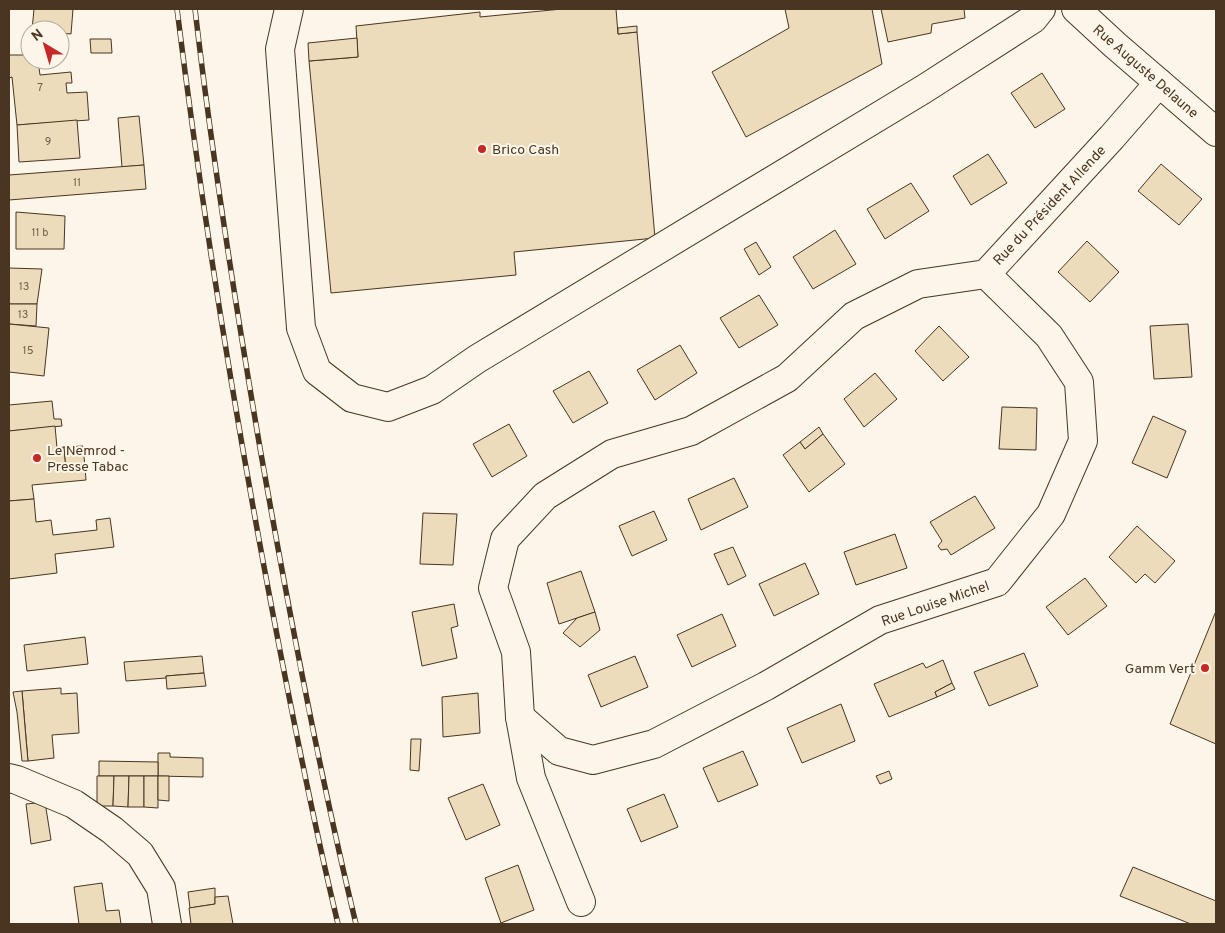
<svg xmlns="http://www.w3.org/2000/svg" width="1225" height="933" viewBox="0 0 1225 933" font-family="Overpass,sans-serif">
	<style>
		.building { fill: #ecdcbc; stroke: #4a3520 }
		.lines { fill: none; stroke-linecap: round; stroke-linejoin: round }
		.minor-casing { stroke: #4a3520; stroke-width: 30 }
		.minor { stroke: #fbf6e9; stroke-width: 28 }
		.rail-casing { stroke: #4a3520; stroke-width: 5.5 }
		.rail { stroke: #fbf6e9; stroke-width: 4; stroke-dasharray: 11; stroke-linecap: butt }
		.poi-dot { fill: #c62828; stroke: #fbf6e9; stroke-width: 2 }
		.labels { text-anchor: middle; stroke-width: 4; stroke-linejoin: round; paint-order: stroke }
		.number-label { font-size: 11px; fill: #725f47 }
		.street-label { font-size: 14px; fill: #4a3520; stroke: #fbf6e9 }
		.poi-label { font-size: 14px; fill: #4a3520; stroke: #fbf6e9; text-anchor: start }
	</style>
	<rect width="100%" height="100%" fill="#fbf6e9"/>
	<g class="building">
		<path d="M 34,9 L 73,9 L 71,34 L 60,33 L 60,30 L 32,30 Z"/>
		<path d="M 562,9 L 616,9 L 618,34 L 637,32 L 655,238 L 514,252 L 516,275 L 331,293 L 309,61 L 358,57 L 356,26 L 480,12 L 480,17 Z"/>
		<path d="M 785,9 L 872,9 L 882,64 L 746,137 L 712,72 L 789,28 Z"/>
		<path d="M 881,9 L 964,9 L 965,18 L 932,24 L 931,33 L 888,42 Z"/>
		<path d="M 637,26 L 637,32 L 618,34 L 618,28 Z"/>
		<path d="M 357,38 L 358,57 L 309,61 L 308,43 Z"/>
		<path d="M 90,39 L 111,39 L 112,53 L 91,53 Z"/>
		<path d="M 9,55 L 30,55 L 30,60 L 38,60 L 40,75 L 71,72 L 72,83 L 66,83 L 67,93 L 87,92 L 89,120 L 17,125 L 12,77 L 9,78 Z"/>
		<path d="M 1042,73 L 1065,109 L 1035,128 L 1011,93 Z"/>
		<path d="M 139,116 L 144,165 L 122,167 L 118,118 Z"/>
		<path d="M 77,120 L 80,158 L 19,162 L 17,125 Z"/>
		<path d="M 988,154 L 1007,183 L 971,205 L 953,176 Z"/>
		<path d="M 1161,164 L 1202,199 L 1179,225 L 1138,191 Z"/>
		<path d="M 144,165 L 146,189 L 9,200 L 9,175 Z"/>
		<path d="M 911,183 L 929,211 L 885,239 L 867,209 Z"/>
		<path d="M 16,212 L 65,216 L 64,249 L 16,249 Z"/>
		<path d="M 835,230 L 856,264 L 813,289 L 793,257 Z"/>
		<path d="M 1087,241 L 1119,272 L 1090,302 L 1058,272 Z"/>
		<path d="M 756,242 L 771,267 L 759,275 L 744,249 Z"/>
		<path d="M 9,268 L 42,269 L 37,304 L 9,304 Z"/>
		<path d="M 759,295 L 778,325 L 739,348 L 720,318 Z"/>
		<path d="M 9,304 L 37,304 L 36,326 L 9,324 Z"/>
		<path d="M 9,324 L 49,328 L 44,376 L 9,372 Z"/>
		<path d="M 1188,324 L 1192,377 L 1154,379 L 1150,326 Z"/>
		<path d="M 939,326 L 969,357 L 943,381 L 915,351 Z"/>
		<path d="M 680,345 L 697,373 L 655,400 L 637,370 Z"/>
		<path d="M 589,371 L 608,403 L 573,423 L 553,391 Z"/>
		<path d="M 875,373 L 897,399 L 864,427 L 844,399 Z"/>
		<path d="M 52,401 L 54,419 L 61,419 L 62,426 L 9,431 L 9,405 Z"/>
		<path d="M 1002,407 L 1037,408 L 1036,450 L 999,449 Z"/>
		<path d="M 1153,416 L 1186,431 L 1167,478 L 1132,463 Z"/>
		<path d="M 509,424 L 527,456 L 492,477 L 473,444 Z"/>
		<path d="M 55,426 L 57,448 L 64,447 L 66,469 L 85,467 L 86,480 L 32,485 L 34,499 L 9,501 L 9,431 Z"/>
		<path d="M 819,427 L 823,434 L 805,449 L 800,442 Z"/>
		<path d="M 823,434 L 845,464 L 809,492 L 783,455 L 800,442 L 805,449 Z"/>
		<path d="M 83,446 L 85,467 L 66,469 L 64,447 Z"/>
		<path d="M 734,478 L 748,507 L 701,530 L 688,499 Z"/>
		<path d="M 975,496 L 995,528 L 951,555 L 947,549 L 941,550 L 938,546 L 942,541 L 930,522 Z"/>
		<path d="M 34,499 L 36,522 L 51,520 L 53,535 L 97,530 L 96,520 L 110,518 L 114,547 L 55,554 L 57,573 L 9,579 L 9,501 Z"/>
		<path d="M 654,511 L 667,540 L 632,556 L 619,526 Z"/>
		<path d="M 423,513 L 457,514 L 453,565 L 420,564 Z"/>
		<path d="M 1137,526 L 1175,561 L 1155,583 L 1145,574 L 1136,583 L 1109,557 Z"/>
		<path d="M 895,534 L 907,568 L 856,585 L 844,552 Z"/>
		<path d="M 733,547 L 746,576 L 728,585 L 714,554 Z"/>
		<path d="M 805,563 L 819,594 L 774,616 L 759,584 Z"/>
		<path d="M 581,571 L 595,612 L 559,624 L 547,583 Z"/>
		<path d="M 1085,578 L 1107,606 L 1068,635 L 1046,607 Z"/>
		<path d="M 454,604 L 458,626 L 451,628 L 457,658 L 422,666 L 412,612 Z"/>
		<path d="M 1216,611 L 1216,744 L 1170,724 Z"/>
		<path d="M 595,612 L 600,630 L 580,647 L 563,633 L 577,618 Z"/>
		<path d="M 722,614 L 736,646 L 692,667 L 677,635 Z"/>
		<path d="M 85,637 L 88,664 L 27,671 L 24,645 Z"/>
		<path d="M 1024,653 L 1038,686 L 989,706 L 974,672 Z"/>
		<path d="M 202,656 L 204,673 L 166,676 L 166,678 L 126,681 L 124,662 Z"/>
		<path d="M 635,656 L 648,687 L 601,707 L 588,675 Z"/>
		<path d="M 943,660 L 952,683 L 935,692 L 937,697 L 889,717 L 874,684 L 923,663 L 926,668 Z"/>
		<path d="M 204,673 L 206,686 L 167,689 L 166,676 Z"/>
		<path d="M 952,683 L 955,689 L 937,697 L 935,692 Z"/>
		<path d="M 61,688 L 61,694 L 77,693 L 79,733 L 52,735 L 54,758 L 28,761 L 22,691 Z"/>
		<path d="M 22,691 L 26,739 L 28,761 L 22,761 L 17,712 L 13,692 Z"/>
		<path d="M 478,693 L 480,733 L 443,737 L 442,697 Z"/>
		<path d="M 841,704 L 855,741 L 802,763 L 787,728 Z"/>
		<path d="M 411,739 L 421,739 L 419,771 L 410,770 Z"/>
		<path d="M 743,751 L 758,785 L 718,802 L 703,768 Z"/>
		<path d="M 158,753 L 170,753 L 170,757 L 203,758 L 203,777 L 158,776 Z"/>
		<path d="M 99,761 L 158,762 L 158,776 L 99,776 Z"/>
		<path d="M 889,771 L 892,779 L 880,784 L 876,776 Z"/>
		<path d="M 97,776 L 114,776 L 113,806 L 97,806 Z"/>
		<path d="M 114,776 L 129,776 L 128,807 L 113,806 Z"/>
		<path d="M 129,776 L 144,776 L 144,807 L 128,807 Z"/>
		<path d="M 144,776 L 158,776 L 158,808 L 144,807 Z"/>
		<path d="M 158,776 L 169,776 L 169,801 L 158,800 Z"/>
		<path d="M 483,784 L 500,825 L 466,840 L 448,798 Z"/>
		<path d="M 664,794 L 678,827 L 641,842 L 627,809 Z"/>
		<path d="M 45,802 L 51,840 L 31,844 L 26,804 Z"/>
		<path d="M 518,865 L 534,910 L 501,923 L 485,878 Z"/>
		<path d="M 1133,867 L 1216,901 L 1216,924 L 1191,924 L 1120,896 Z"/>
		<path d="M 102,883 L 106,911 L 119,910 L 121,924 L 79,924 L 74,887 Z"/>
		<path d="M 215,888 L 215,904 L 190,908 L 188,892 Z"/>
		<path d="M 228,896 L 233,924 L 191,924 L 189,908 L 215,904 L 215,897 Z"/>
	</g>
	<g class="lines">
		<defs>
			<g id="minor">
				<path d="M 289,9 L 280,49 L 301,328 L 317,371 L 352,398 L 388,407 L 432,390 L 477,359 L 924,89 L 1033,19 L 1041,9"/>
				<path d="M 1076,9 L 1115,45 L 1216,132"/>
				<path d="M 520,717 L 559,751 L 593,760 L 654,744 L 766,686 L 880,620 L 997,582 L 1051,514 L 1083,441 L 1079,382 L 1049,336 L 986,274"/>
				<path d="M 9,778 L 17,780 L 74,804 L 112,830 L 140,854 L 161,888 L 167,924"/>
				<path d="M 581,902 L 531,778 L 520,717 L 516,652 L 493,588 L 505,539 L 545,496 L 612,454 L 691,431 L 787,378 L 854,316 L 918,284 L 986,274 L 1112,137 L 1159,83"/>
			</g>
		</defs>
		<use href="#minor" class="minor-casing"/>
		<use href="#minor" class="minor"/>
		<defs>
			<g id="rail">
				<path d="M 177,9 C 202,210 234,410 272,609 C 292,714 313,820 338,924"/>
				<path d="M 195,9 C 212,156 235,302 260,448 C 288,607 318,767 356,924"/>
			</g>
		</defs>
		<use href="#rail" class="rail-casing"/>
		<use href="#rail" class="rail"/>
	</g>
	<g class="poi-dot">
		<circle cx="482" cy="149" r="5"/>
		<circle cx="37" cy="458" r="5"/>
		<circle cx="1205" cy="668" r="5"/>
	</g>
	<g class="labels">
		<g class="number-label">
			<text x="40" y="91">7</text>
			<text x="48" y="145">9</text>
			<text x="77" y="186">11</text>
			<text x="40" y="236">11 b</text>
			<text x="24" y="290">13</text>
			<text x="23" y="318">13</text>
			<text x="28" y="354">15</text>
		</g>
		<g class="street-label">
			<text transform="translate(1146 71) rotate(41)" y="5">Rue Auguste Delaune</text>
			<text transform="translate(1049 205) rotate(-47)" y="5">Rue du Président Allende</text>
			<text transform="translate(935 603) rotate(-19)" y="5">Rue Louise Michel</text>
		</g>
		<g class="poi-label">
			<text x="492" y="154">Brico Cash</text>
			<text x="47" y="455">Le Nemrod -<tspan x="47" dy="16">Presse Tabac</tspan></text>
			<text x="1195" y="673" text-anchor="end">Gamm Vert</text>
		</g>
	</g>
	<rect width="1225" height="933" fill="none" stroke="#4a3520" stroke-width="20"/>
	<g transform="translate(45 45) rotate(322)"><circle r="24" fill="#fbf6e9" stroke="#b4a999"/>
	<path d="M0-4L9 19L0 12L-9 19Z" fill="#c62828"/>
	<text y="-8" font-size="14" font-weight="bold" text-anchor="middle" fill="#4a3520">N</text>
	</g>
</svg>
